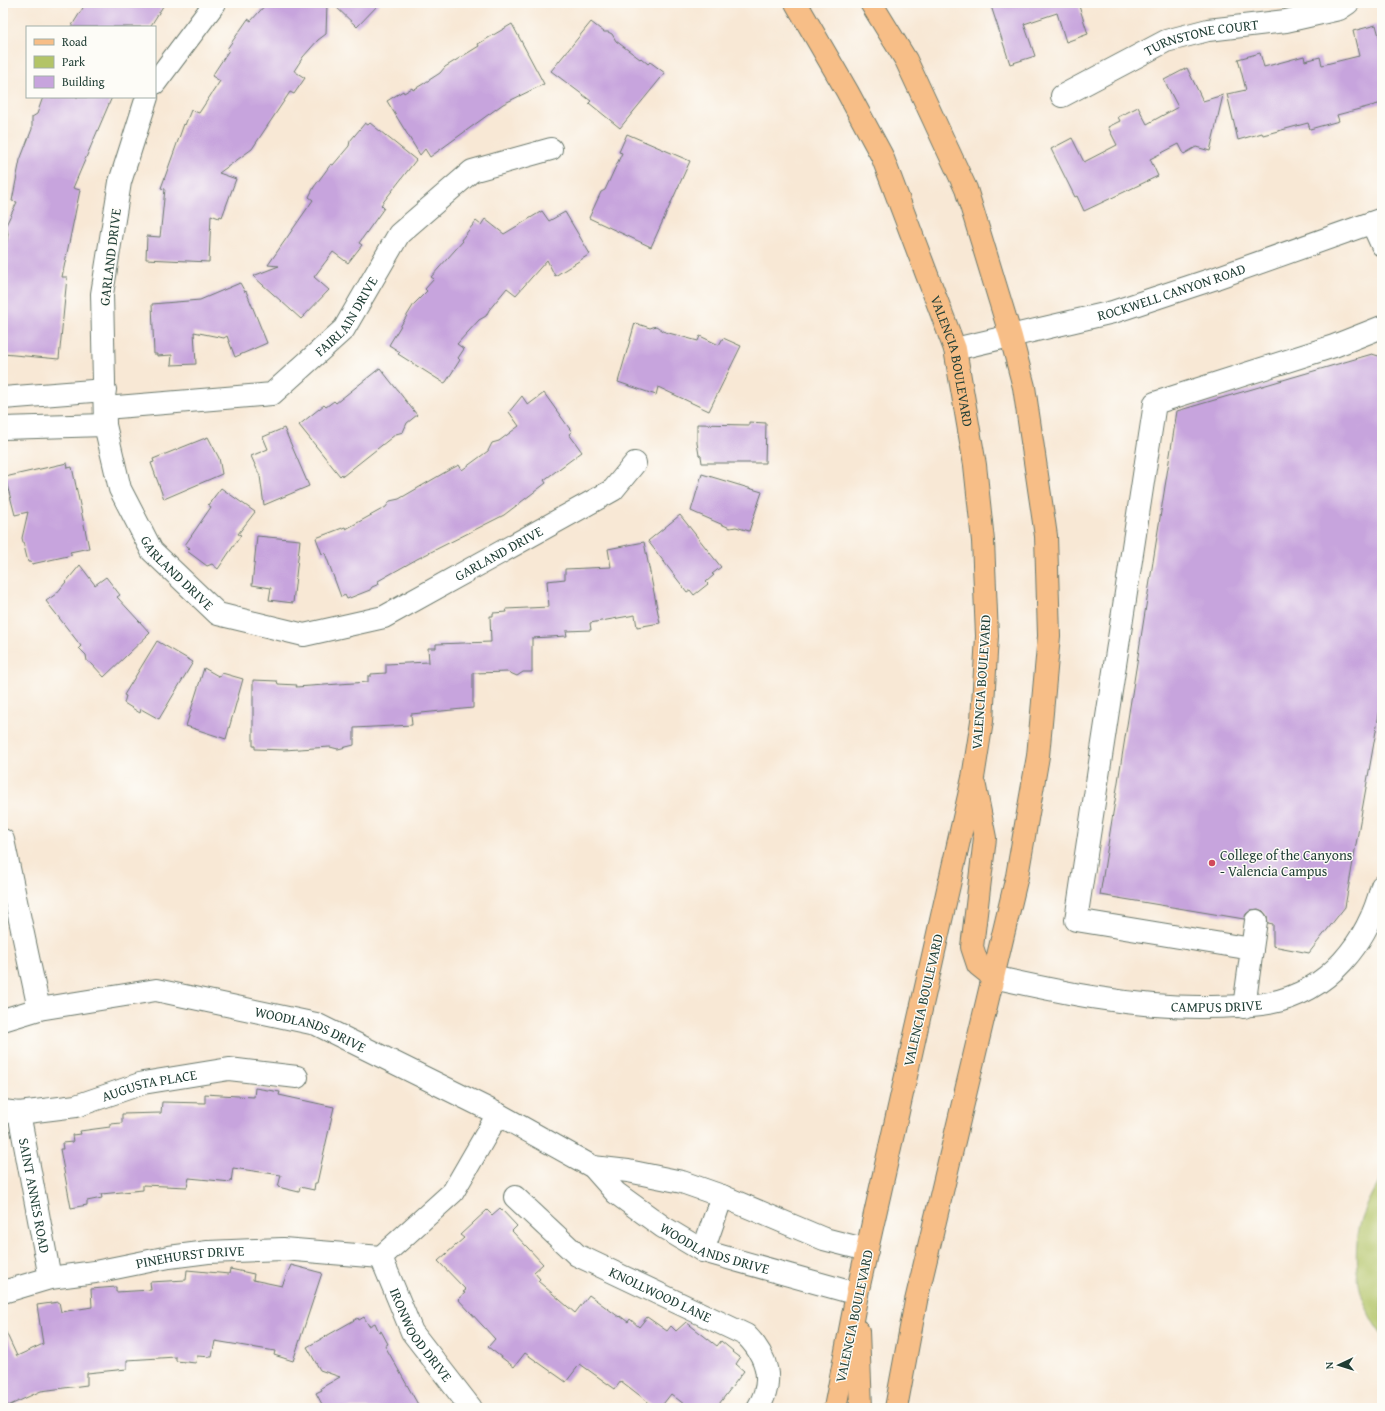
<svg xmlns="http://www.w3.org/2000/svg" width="1385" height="1411" viewBox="0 0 1385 1411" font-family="'Gentium Book Plus',serif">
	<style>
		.green { fill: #b3c467; stroke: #69804e }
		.building { fill: #c7a4dd }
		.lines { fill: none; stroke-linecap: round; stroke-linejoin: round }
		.minor-casing { stroke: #6b796c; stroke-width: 24 }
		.major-casing { stroke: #6b796c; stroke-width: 24 }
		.minor { stroke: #fff; stroke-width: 22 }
		.major { stroke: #f7be87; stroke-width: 22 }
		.poi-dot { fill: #d1495b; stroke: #fdfcf7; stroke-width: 1.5 }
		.labels { text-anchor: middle; stroke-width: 3; stroke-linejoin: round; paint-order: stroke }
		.street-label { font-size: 14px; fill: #1f3d34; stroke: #fdfcf7 }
		.poi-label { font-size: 14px; fill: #1f3d34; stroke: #fdfcf7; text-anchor: start }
	</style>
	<rect width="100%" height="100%" fill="#fdfcf7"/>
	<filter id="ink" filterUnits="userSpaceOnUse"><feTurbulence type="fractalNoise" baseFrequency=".025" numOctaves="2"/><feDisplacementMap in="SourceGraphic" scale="8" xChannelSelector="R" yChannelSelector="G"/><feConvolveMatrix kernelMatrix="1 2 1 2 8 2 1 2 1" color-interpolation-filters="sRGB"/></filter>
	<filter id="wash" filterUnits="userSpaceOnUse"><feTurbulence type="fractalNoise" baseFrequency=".012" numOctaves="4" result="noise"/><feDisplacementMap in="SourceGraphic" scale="16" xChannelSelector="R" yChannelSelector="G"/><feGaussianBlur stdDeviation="0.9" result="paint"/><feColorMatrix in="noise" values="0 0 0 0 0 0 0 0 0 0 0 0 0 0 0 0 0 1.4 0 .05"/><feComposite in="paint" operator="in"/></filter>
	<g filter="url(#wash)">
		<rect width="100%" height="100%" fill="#f8e8d5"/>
		<path class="green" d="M 1382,1177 L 1382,1335 C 1357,1304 1350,1256 1362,1218 C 1367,1204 1374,1191 1382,1177 Z"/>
		<g id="blocks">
			<g class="building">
				<path d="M 86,3 L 165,3 L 150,27 L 71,27 Z"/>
				<path d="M 267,3 L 327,3 L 326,34 L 318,40 L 303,57 L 294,71 L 305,78 L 294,94 L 290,92 L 252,149 L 219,173 L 236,179 L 222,217 L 220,216 L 219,218 L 211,215 L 209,262 L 146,259 L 147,236 L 160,237 L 165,189 L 161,188 L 184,124 L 185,125 L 191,110 L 199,113 L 220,81 L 212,76 L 229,50 L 227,49 L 248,19 L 251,21 Z"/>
				<path d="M 332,3 L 380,3 L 357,27 Z"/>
				<path d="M 990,3 L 1078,3 L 1088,34 L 1066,42 L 1057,13 L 1024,24 L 1035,56 L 1010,64 Z"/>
				<path d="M 591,22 L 604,32 L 608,32 L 612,34 L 616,41 L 640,59 L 641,58 L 648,64 L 650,62 L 665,73 L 620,128 L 589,103 L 591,101 L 551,71 Z"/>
				<path d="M 512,24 L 544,84 L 503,104 L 430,157 L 425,149 L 420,155 L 387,101 L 403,91 L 404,93 L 412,88 L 413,90 L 423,84 L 440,73 L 445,67 L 479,46 L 478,44 Z"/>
				<path d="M 1376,25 L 1382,47 L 1382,103 L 1337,115 L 1339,121 L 1310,129 L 1308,123 L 1263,135 L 1262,133 L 1238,140 L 1227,94 L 1246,90 L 1238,59 L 1260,53 L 1264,67 L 1304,56 L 1305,61 L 1320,57 L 1322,65 L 1359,56 L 1353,31 Z"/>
				<path d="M 1187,68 L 1203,101 L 1223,95 L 1210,151 L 1196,147 L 1184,154 L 1179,144 L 1150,159 L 1158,176 L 1084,211 L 1077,196 L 1075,197 L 1051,149 L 1072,138 L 1084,162 L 1117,145 L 1108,127 L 1120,121 L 1118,117 L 1138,107 L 1147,124 L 1178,107 L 1164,80 Z"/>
				<path d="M 43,97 L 112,97 L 73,188 L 80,190 L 62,277 L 67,277 L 59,359 L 3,354 L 3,267 L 8,234 L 6,225 L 17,202 L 12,201 L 20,160 L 32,129 L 32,117 L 37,114 Z"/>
				<path d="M 365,123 L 368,125 L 370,123 L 416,160 L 381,205 L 384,208 L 359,243 L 362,245 L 348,263 L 333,252 L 314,277 L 329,290 L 301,319 L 253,276 L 279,266 L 268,265 L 313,200 L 309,197 L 314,187 L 331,164 L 333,165 L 349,146 L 350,141 Z"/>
				<path d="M 627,134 L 690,161 L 651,247 L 589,218 L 601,192 L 605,190 L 622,153 L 619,152 Z"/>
				<path d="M 542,211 L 549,221 L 565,212 L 590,254 L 555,276 L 547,260 L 516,295 L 507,288 L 489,310 L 486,316 L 479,320 L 457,344 L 464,349 L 458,358 L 460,360 L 446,382 L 444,383 L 398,354 L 400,352 L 389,345 L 414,304 L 427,291 L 425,289 L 434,279 L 431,277 L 463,241 L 461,240 L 476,221 L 481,225 L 485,219 L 504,234 Z"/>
				<path d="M 240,283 L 245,292 L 246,291 L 267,343 L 235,357 L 227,336 L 224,338 L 194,332 L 196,364 L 171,365 L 172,355 L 157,356 L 157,354 L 154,354 L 152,304 L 200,300 Z"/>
				<path d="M 635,323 L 650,328 L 656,326 L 665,332 L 698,341 L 700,336 L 719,345 L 723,338 L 741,346 L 709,411 L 658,387 L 656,395 L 618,382 Z"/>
				<path d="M 1372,354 L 1382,357 L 1382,697 L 1345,907 L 1309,953 L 1273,946 L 1273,924 L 1268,923 L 1267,916 L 1263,911 L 1258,909 L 1251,910 L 1246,914 L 1244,919 L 1100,895 L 1177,411 Z"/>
				<path d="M 380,368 L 417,415 L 407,423 L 403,432 L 396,434 L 343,476 L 342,474 L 340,476 L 299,425 L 324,405 L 326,407 L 334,401 L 336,403 Z"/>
				<path d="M 544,393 L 572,432 L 569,434 L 582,452 L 544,480 L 546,483 L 504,515 L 417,559 L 378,581 L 379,584 L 372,587 L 370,590 L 347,599 L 345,595 L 341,597 L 325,553 L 322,554 L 316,538 L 345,527 L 346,529 L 386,507 L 390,501 L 399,499 L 449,470 L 459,465 L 462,470 L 488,451 L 492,443 L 499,441 L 519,426 L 509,412 L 522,396 L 528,405 Z"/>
				<path d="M 749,422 L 766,423 L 765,463 L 702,463 L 701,456 L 699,455 L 697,443 L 697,424 L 749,425 Z"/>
				<path d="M 284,428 L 309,486 L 264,505 L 260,476 L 251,456 L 268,449 L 263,437 Z"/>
				<path d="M 208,437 L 219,458 L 222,474 L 164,499 L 151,463 L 154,462 L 153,459 Z"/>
				<path d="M 67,463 L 68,468 L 72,467 L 89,548 L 70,552 L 72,555 L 32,564 L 31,562 L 28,562 L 22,538 L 28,512 L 15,515 L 5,477 Z"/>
				<path d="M 702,474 L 762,492 L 749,531 L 736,527 L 730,528 L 691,511 Z"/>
				<path d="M 221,488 L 255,512 L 238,534 L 241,535 L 218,569 L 212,564 L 207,566 L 187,551 L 190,548 L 185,545 L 211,507 L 208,505 Z"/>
				<path d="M 680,515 L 721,567 L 712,574 L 714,575 L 706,582 L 708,584 L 694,595 L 690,590 L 687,592 L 648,541 Z"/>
				<path d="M 257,536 L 300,540 L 293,603 L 269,600 L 271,588 L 252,585 Z"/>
				<path d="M 644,542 L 660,623 L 637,627 L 635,615 L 590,623 L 591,630 L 566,631 L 567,636 L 532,638 L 532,672 L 523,672 L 517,676 L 508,672 L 473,673 L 473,708 L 411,714 L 412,725 L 354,728 L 354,745 L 338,749 L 330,747 L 284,750 L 255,749 L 255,746 L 253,746 L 253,680 L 277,681 L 278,684 L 297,685 L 296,687 L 368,682 L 368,676 L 371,676 L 371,674 L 386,673 L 386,664 L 429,662 L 428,648 L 436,648 L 436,644 L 491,642 L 490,616 L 493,616 L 493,613 L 507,612 L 506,609 L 549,607 L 547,581 L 565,579 L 565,569 L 611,567 L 608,549 Z"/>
				<path d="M 80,565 L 95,585 L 106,577 L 120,595 L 117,597 L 150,633 L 104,677 L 92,664 L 87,661 L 86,655 L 79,648 L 81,646 L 46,601 L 56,594 Z"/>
				<path d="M 157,641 L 193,662 L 159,719 L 141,709 L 140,713 L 124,703 L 126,696 L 124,695 Z"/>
				<path d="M 204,668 L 220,677 L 222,673 L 243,679 L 226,739 L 186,726 Z"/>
				<path d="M 255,1088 L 280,1092 L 279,1095 L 334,1107 L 317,1183 L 315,1183 L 314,1190 L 300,1187 L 299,1192 L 278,1187 L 281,1175 L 233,1168 L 231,1182 L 189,1178 L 187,1187 L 143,1185 L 143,1190 L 101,1194 L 102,1198 L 87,1201 L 87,1205 L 71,1208 L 60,1149 L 63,1149 L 62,1143 L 73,1142 L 72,1135 L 81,1134 L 80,1131 L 110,1127 L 110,1124 L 122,1123 L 122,1114 L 161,1113 L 162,1102 L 205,1103 L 205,1094 L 254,1097 Z"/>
				<path d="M 500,1208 L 517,1226 L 512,1231 L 543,1264 L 534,1272 L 540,1279 L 538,1281 L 575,1313 L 589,1295 L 619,1317 L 620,1316 L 628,1322 L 630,1319 L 639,1327 L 647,1317 L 667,1331 L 671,1326 L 676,1331 L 686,1322 L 717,1346 L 721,1341 L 733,1351 L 732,1352 L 740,1358 L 736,1364 L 744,1371 L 716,1408 L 689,1408 L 671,1394 L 660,1408 L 656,1408 L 621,1381 L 615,1389 L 580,1364 L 566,1382 L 525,1353 L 514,1367 L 488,1347 L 495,1339 L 458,1299 L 465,1293 L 463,1292 L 466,1290 L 438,1261 L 464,1238 L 460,1235 L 487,1210 L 492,1215 Z"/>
				<path d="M 291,1265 L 322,1273 L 293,1361 L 274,1355 L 275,1351 L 215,1341 L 212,1357 L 197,1356 L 196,1363 L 176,1361 L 176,1357 L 127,1360 L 127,1369 L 87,1373 L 87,1385 L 41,1391 L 8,1406 L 3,1396 L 3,1326 L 17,1356 L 43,1344 L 37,1305 L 59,1302 L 61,1312 L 92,1307 L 91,1289 L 116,1287 L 116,1292 L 151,1290 L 150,1282 L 186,1280 L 187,1270 L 229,1274 L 230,1269 L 254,1274 L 253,1280 L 282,1286 Z"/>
				<path d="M 364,1317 L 369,1326 L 375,1323 L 379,1332 L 381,1331 L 388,1344 L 385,1346 L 420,1408 L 324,1408 L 316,1393 L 322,1390 L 321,1388 L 340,1377 L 320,1370 L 307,1347 L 358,1318 L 359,1320 Z"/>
			</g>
		</g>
	</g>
	<g filter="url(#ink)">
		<use href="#blocks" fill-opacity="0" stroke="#6b796c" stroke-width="1"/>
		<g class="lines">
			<defs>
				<g id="minor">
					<path d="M 155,83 L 215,3"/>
					<path id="s1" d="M 1062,96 L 1166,41 L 1208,30 L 1286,21 L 1339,9 L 1348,3"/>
					<path id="s2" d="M 147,97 L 120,182 L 102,294 L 105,425 L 120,489 L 152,551 L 218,614 L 304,635 L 384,617 L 613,490 L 635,463"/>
					<path d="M 1372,223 L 1382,245"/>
					<path id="s3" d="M 955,349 L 1113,312 L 1216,278 L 1382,219"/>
					<path d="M 3,398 L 105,390"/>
					<path id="s4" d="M 105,408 L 272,394 L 344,329 L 399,234 L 472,171 L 551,149"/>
					<path d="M 3,428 L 105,425"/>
					<path d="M 3,840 L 39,1009"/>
					<path d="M 1252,949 L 1256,921"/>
					<path id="s5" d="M 993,977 C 1061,992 1130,1007 1200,1007 C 1223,1007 1246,1007 1269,1003 C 1329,992 1368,942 1382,886"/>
					<path d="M 1244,1007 L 1252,949 L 1076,920 L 1155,403 L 1334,346 L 1382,327"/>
					<path id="s6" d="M 3,1020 L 39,1009 L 156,990 L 316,1024 L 498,1114 L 593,1167 L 616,1193 L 663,1227 L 703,1251 L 857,1294"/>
					<path id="s7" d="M 3,1111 L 19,1113 L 76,1106 L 143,1083 L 229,1069 L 297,1077"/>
					<path id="s8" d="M 19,1113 L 50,1278"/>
					<path d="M 593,1167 L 628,1171 L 682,1182 L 722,1196 L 824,1239 L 867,1250"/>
					<path id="s9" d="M 515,1197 L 577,1255 L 746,1335 C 767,1356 775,1381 758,1408"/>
					<path d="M 703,1251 L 722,1196"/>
					<path d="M 381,1257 L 453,1192 L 498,1114"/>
					<path id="s10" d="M 381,1257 L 412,1332 L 471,1408"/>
					<path id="s11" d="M 3,1292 L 50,1278 L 95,1272 L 169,1257 L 208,1252 L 283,1249 L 381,1257"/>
				</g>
				<g id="major">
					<path id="s12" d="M 796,3 L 847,91 L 882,156 L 955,349 L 975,465 L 983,541 L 987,636 L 982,721 L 973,778 L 857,1294 L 835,1408"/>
					<path d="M 871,3 L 906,60 L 966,189 L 1011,337 L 1024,387 L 1046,536 L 1049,636 L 1038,756 L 1017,876 L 916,1301 L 896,1408"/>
					<path d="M 975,787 L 985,838 L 972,947 L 978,965 L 993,977"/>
					<path d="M 858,1331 L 861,1408"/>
				</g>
			</defs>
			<use href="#minor" class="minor-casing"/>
			<use href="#major" class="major-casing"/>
			<use href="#minor" class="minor"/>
			<use href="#major" class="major"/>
		</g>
	</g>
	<circle class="poi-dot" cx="1212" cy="863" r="4"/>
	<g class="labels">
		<g class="street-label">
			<text dy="5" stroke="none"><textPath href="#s1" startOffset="153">TURNSTONE COURT</textPath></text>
			<text transform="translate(110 257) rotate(-83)" y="5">GARLAND DRIVE</text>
			<text dy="5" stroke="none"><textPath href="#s3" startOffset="224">ROCKWELL CANYON ROAD</textPath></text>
			<text dy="5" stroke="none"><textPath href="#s4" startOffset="276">FAIRLAIN DRIVE</textPath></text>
			<text dy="5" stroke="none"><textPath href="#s12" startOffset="393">VALENCIA BOULEVARD</textPath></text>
			<text dy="5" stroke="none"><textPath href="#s2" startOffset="862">GARLAND DRIVE</textPath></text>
			<text dy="5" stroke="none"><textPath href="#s2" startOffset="502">GARLAND DRIVE</textPath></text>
			<text transform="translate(981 682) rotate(-86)" y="5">VALENCIA BOULEVARD</text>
			<text transform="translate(923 1000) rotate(-77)" y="5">VALENCIA BOULEVARD</text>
			<text dy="5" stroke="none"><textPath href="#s5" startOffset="226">CAMPUS DRIVE</textPath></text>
			<text dy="5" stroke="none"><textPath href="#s6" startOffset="316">WOODLANDS DRIVE</textPath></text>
			<text dy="5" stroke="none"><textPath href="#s7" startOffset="150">AUGUSTA PLACE</textPath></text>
			<text dy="5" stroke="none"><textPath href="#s8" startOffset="84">SAINT ANNES ROAD</textPath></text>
			<text dy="5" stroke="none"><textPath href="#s6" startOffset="781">WOODLANDS DRIVE</textPath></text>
			<text dy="5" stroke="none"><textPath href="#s11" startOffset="191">PINEHURST DRIVE</textPath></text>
			<text dy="5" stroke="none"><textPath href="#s9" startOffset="177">KNOLLWOOD LANE</textPath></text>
			<text transform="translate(854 1316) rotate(-78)" y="5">VALENCIA BOULEVARD</text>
			<text dy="5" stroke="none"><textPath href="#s10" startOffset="88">IRONWOOD DRIVE</textPath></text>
		</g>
		<g class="poi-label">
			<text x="1220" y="860">College of the Canyons<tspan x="1220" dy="16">- Valencia Campus</tspan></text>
		</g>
	</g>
	<rect width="1385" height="1411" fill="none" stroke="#fdfcf7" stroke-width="16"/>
	<rect x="26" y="26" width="130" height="72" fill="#fdfcf7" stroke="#a4b0a9"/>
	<rect x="34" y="39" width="20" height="6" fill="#f7be87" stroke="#a4b0a9"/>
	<text x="62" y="46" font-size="12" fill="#1f3d34">Road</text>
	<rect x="34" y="56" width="20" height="12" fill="#b3c467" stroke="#a4b0a9"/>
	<text x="62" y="66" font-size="12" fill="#1f3d34">Park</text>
	<rect x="34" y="76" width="20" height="12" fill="#c7a4dd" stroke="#a4b0a9"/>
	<text x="62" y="86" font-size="12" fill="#1f3d34">Building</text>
	<g transform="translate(1339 1365) rotate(266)" stroke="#fdfcf7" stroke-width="3" paint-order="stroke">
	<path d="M0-3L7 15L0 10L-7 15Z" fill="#1f3d34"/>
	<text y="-6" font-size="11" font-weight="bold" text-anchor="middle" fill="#1f3d34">N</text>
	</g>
</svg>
